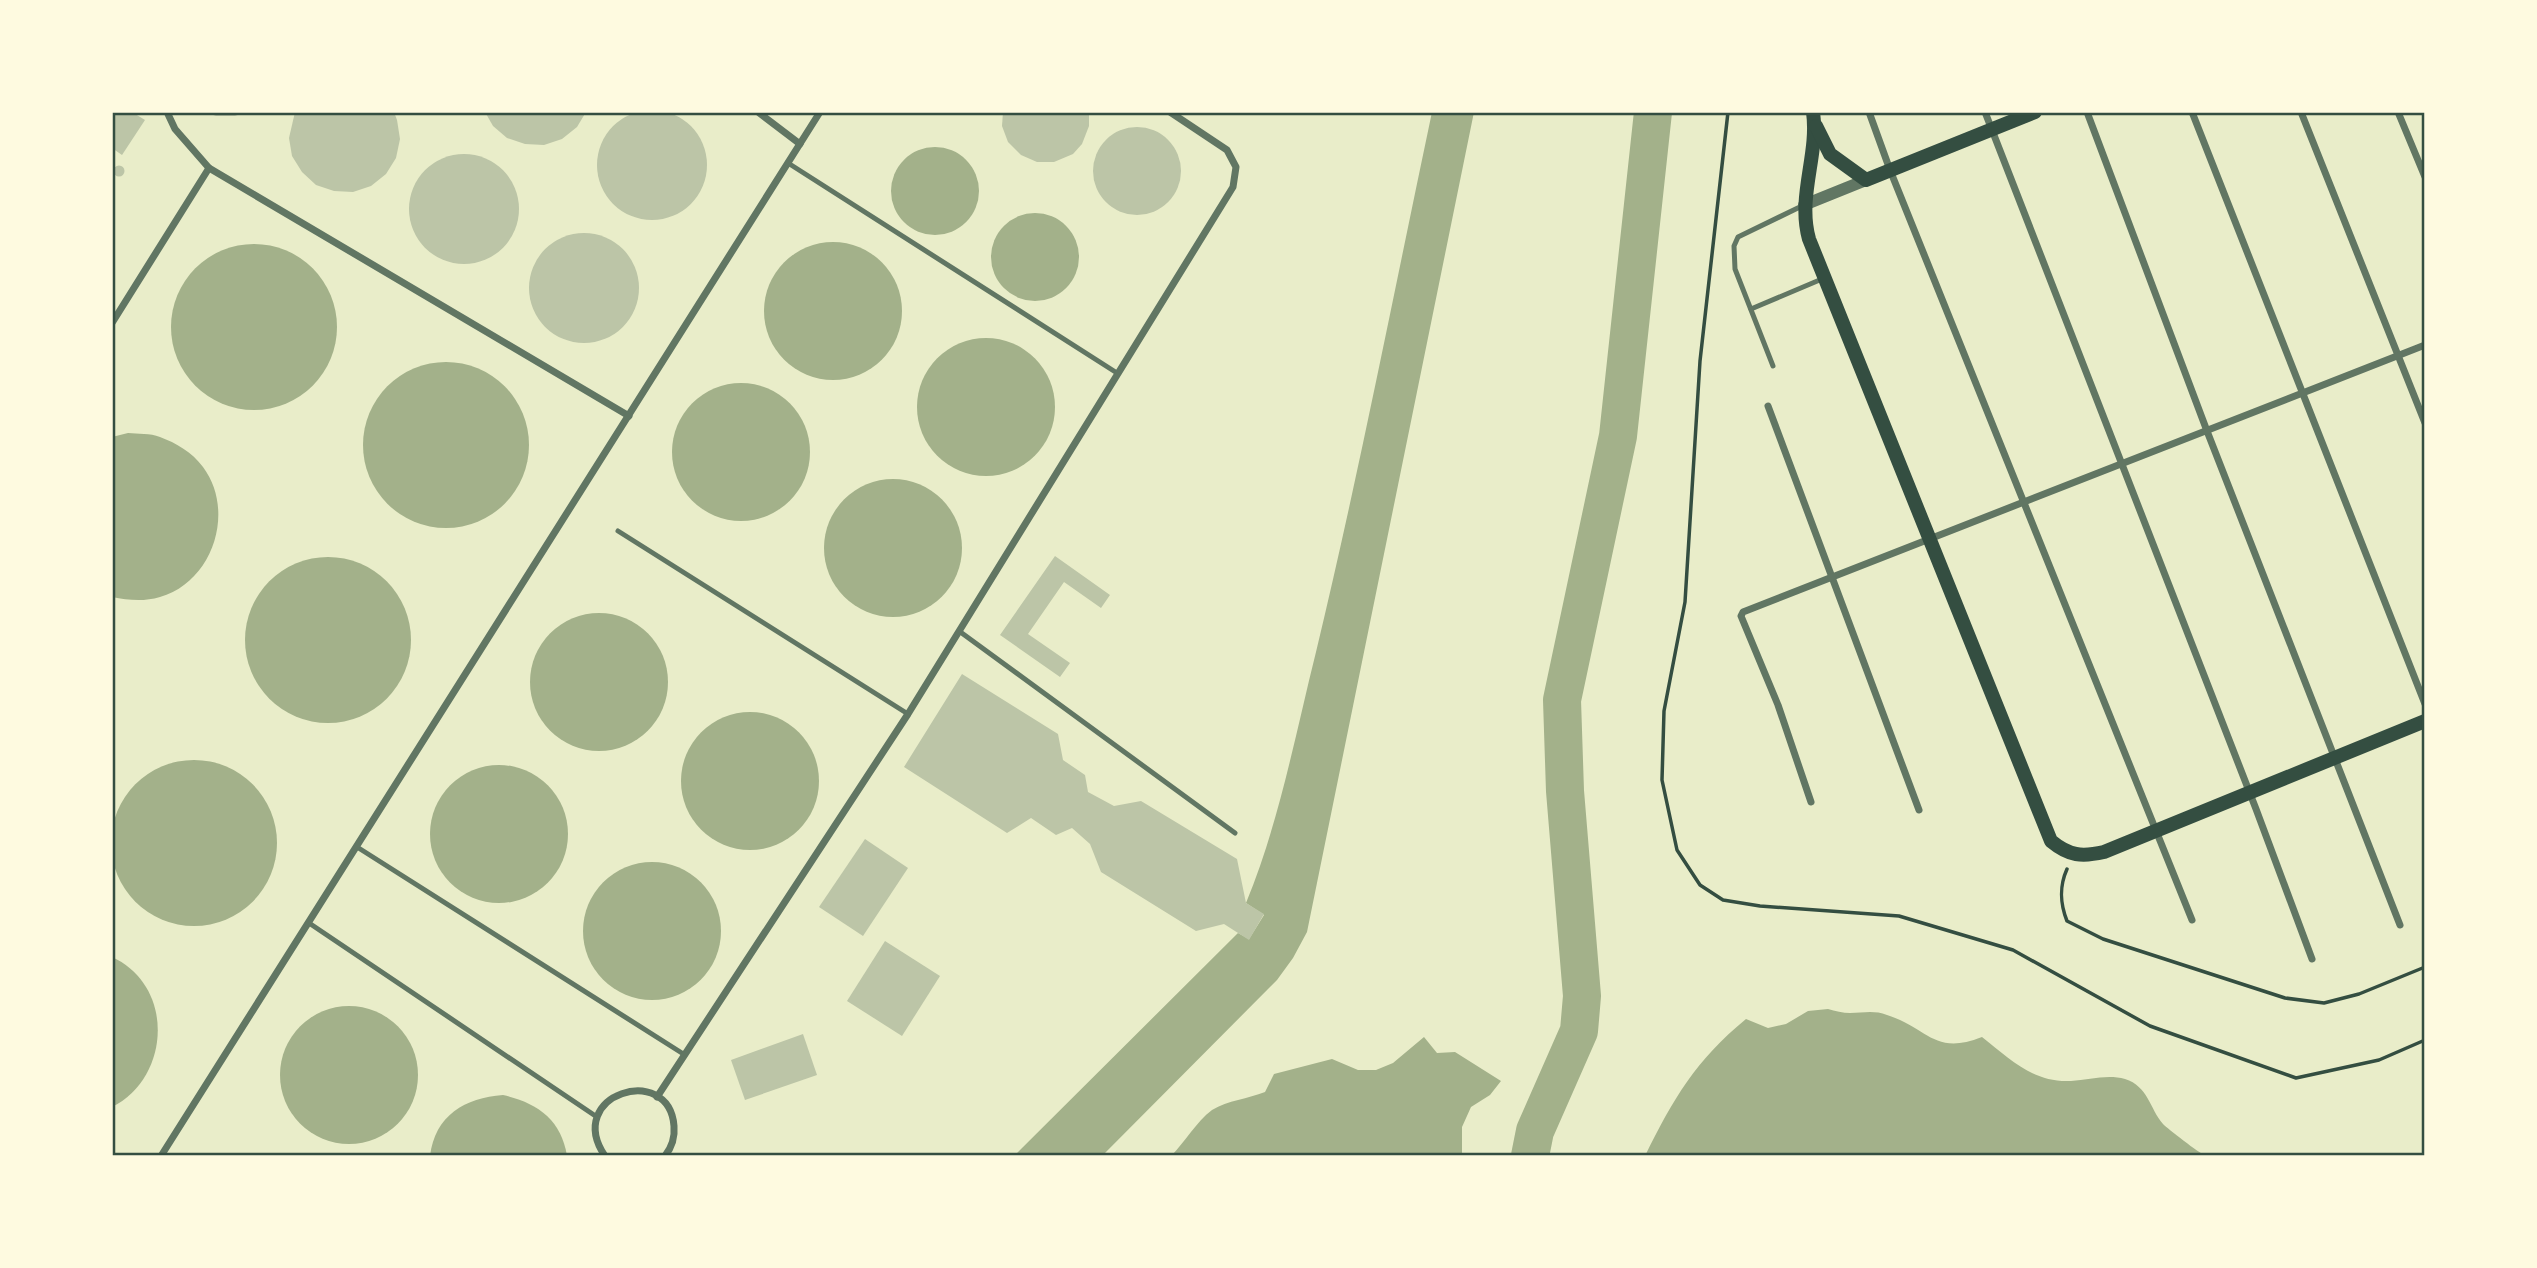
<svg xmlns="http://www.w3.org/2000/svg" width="2537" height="1268" viewBox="0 0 2537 1268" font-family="'Exo 2',sans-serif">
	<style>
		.water { fill: #a3b18a }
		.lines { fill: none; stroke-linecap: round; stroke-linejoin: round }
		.river { stroke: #a3b18a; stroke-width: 38 }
		.building { fill: #bcc5a7 }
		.path { stroke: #344e41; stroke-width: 3.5 }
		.service { stroke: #617663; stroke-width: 5 }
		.minor { stroke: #617663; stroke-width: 7 }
		.tertiary { stroke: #617663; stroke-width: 12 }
		.secondary { stroke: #344e41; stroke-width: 14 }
		.neatline { fill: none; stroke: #344e41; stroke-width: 2.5 }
	</style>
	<rect width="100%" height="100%" fill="#e9edc9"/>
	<g class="water">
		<path d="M 1432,112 L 1474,112 L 1307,932 L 1293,958 L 1277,980 L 1102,1156 L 1014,1156 L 1238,933 L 1249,939 L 1264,915 L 1246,903 C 1279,823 1295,736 1316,652 C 1359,473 1394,292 1432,112 Z"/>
		<circle cx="935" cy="191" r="44"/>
		<circle cx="1035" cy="257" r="44"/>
		<circle cx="833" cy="311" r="69"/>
		<circle cx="254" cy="327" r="83"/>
		<circle cx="986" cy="407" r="69"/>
		<circle cx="446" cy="445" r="83"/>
		<circle cx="741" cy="452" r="69"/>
		<path d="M 128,433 C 138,434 150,433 160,437 C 176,443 192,452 203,467 C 236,511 213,582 160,597 C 143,602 128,600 112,597 L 112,437 Z"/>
		<circle cx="893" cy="548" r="69"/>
		<circle cx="328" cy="640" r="83"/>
		<circle cx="599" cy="682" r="69"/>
		<circle cx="750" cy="781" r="69"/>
		<circle cx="194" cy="843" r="83"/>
		<circle cx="499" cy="834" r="69"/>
		<circle cx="652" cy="931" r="69"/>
		<path d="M 112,957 C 175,986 171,1077 112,1107 Z"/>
		<circle cx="349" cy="1075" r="69"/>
		<path d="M 1828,1009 C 1835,1011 1843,1013 1850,1013 C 1863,1013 1874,1010 1887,1015 C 1928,1028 1934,1056 1982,1037 C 2010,1059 2033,1083 2071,1081 C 2089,1080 2107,1074 2125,1079 C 2148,1086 2150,1109 2163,1124 C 2168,1129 2199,1153 2206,1156 L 1645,1156 C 1673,1099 1696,1060 1746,1019 L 1768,1028 L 1786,1024 L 1808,1011 Z"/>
		<path d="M 1424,1037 L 1437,1053 L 1455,1052 L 1501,1081 L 1490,1095 L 1471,1107 L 1462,1127 L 1462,1156 L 1171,1156 C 1185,1142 1196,1122 1212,1110 C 1228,1100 1248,1099 1265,1092 L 1274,1074 L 1332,1059 L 1358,1070 L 1376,1070 L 1393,1063 Z"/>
		<path d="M 503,1095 C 537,1103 561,1119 567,1156 L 430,1156 C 435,1115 465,1098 503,1095 Z"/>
	</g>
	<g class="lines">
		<path class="river" d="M 1530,1156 L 1535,1131 L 1579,1031 L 1582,996 L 1565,791 L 1562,700 L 1618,436 L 1653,112"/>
	</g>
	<g class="building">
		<circle cx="652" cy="165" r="55"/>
		<path d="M 112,112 L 132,112 L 145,120 L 122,155 L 112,148 Z"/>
		<path d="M 205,112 L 246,112 L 235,116 L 216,116 Z"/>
		<path d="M 295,112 L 394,112 L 397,120 L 400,139 L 396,158 L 386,174 L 371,186 L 353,192 L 334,191 L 316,185 L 302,172 L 292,156 L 289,138 Z"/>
		<path d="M 485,112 L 586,112 L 577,127 L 562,139 L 544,145 L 525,144 L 507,138 L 493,126 Z"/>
		<path d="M 1003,112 L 1089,112 L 1089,126 L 1082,144 L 1073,154 L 1054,162 L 1037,162 L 1021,155 L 1008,142 L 1002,126 Z"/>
		<circle cx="1137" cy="171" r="44"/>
		<circle cx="464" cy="209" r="55"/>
		<circle cx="119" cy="171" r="5.5"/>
		<circle cx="584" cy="288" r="55"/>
		<path d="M 1055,556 L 1110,595 L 1101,608 L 1064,582 L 1028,634 L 1070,663 L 1060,677 L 1000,635 Z"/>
		<path d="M 962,674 L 1058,734 L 1063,760 L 1085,775 L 1088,792 L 1114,806 L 1141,801 L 1237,859 L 1246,903 L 1264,914 L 1249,940 L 1224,924 L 1196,931 L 1101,872 L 1090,844 L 1072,828 L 1056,835 L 1031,818 L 1007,833 L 904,767 Z"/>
		<path d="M 865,839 L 908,868 L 863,936 L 819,907 Z"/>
		<path d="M 885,941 L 940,976 L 902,1036 L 847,1001 Z"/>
		<path d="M 803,1034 L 817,1075 L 745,1100 L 731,1060 Z"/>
	</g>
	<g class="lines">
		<g class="path">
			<path d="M 1728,112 L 1700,361 L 1685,602 L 1664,711 L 1662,780 L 1677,850 L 1700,885 L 1723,900 L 1760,906 L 1899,916 L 2013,950 L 2150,1026 L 2296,1078 L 2379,1060 L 2425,1040"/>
			<path d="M 2067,869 C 2059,887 2060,903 2067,921 L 2103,939 L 2285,998 L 2324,1003 L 2359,994 L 2425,967"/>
		</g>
		<g class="service">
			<path d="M 788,163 L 1117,373"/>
			<path d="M 1751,309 L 1822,279"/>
			<path d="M 1773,366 L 1735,269 L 1734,246 L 1738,237 L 1804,205"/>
			<path d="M 618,531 L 908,714"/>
			<path d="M 959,631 L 1235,833"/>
			<path d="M 357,847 L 685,1055"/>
			<path d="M 309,923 L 597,1117"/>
		</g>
		<g class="minor">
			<path d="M 167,112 L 175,129 L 209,168"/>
			<path d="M 758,112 L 800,144"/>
			<path d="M 1869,112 L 1890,170 L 2192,920"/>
			<path d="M 1985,112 L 2256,809 L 2312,959"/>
			<path d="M 2087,112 L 2207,431 L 2400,925"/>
			<path d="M 2192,112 L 2425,704"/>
			<path d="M 2301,112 L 2425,423"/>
			<path d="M 2398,112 L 2425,177"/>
			<path d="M 112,323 L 209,168 L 629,416"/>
			<path d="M 1768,406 L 1919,810"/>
			<path d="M 1811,802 L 1778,705 L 1741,616 L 1743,612 L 2425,345"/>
			<path d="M 657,1097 L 908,714 L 1233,187 L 1236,167 L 1227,150 L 1170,112"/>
			<path d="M 161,1156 L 820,112"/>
			<path d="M 605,1156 C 563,1094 669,1062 674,1126 C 675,1137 672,1147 665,1156"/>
		</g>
		<path class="tertiary" d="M 1804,205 L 1866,180"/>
		<g class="secondary">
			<path d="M 1813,112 C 1819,155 1797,196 1809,239 L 2051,841 C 2069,856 2082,857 2104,852 L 2425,721"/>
			<path d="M 1816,126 L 1830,154 L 1866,180 L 2035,112"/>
		</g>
	</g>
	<rect width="2537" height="1268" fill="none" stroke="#fefae0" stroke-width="228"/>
	<rect x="114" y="114" width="2309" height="1040" class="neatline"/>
</svg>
